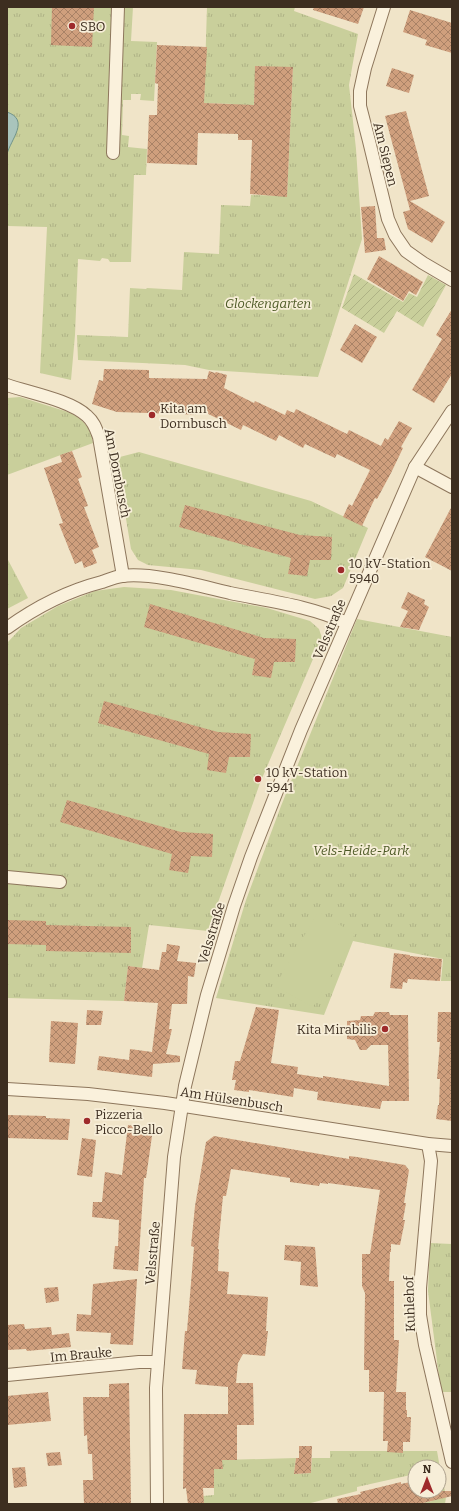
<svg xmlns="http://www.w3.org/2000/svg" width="459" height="1511" viewBox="0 0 459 1511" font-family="Bitter,serif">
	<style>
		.grass { fill: url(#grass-tufts) }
		.garden { fill: url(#garden-furrows) }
		.pitch { fill: #c9cf9b }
		.water { fill: #a9c4bc; stroke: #6f938a }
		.building { fill: url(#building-cross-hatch) }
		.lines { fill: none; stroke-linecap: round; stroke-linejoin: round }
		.minor-casing { stroke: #8d765c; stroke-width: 14 }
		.minor { stroke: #faf1dc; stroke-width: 12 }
		.poi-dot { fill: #9e2a2b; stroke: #f7eed8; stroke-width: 1.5 }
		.labels { text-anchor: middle; stroke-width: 3.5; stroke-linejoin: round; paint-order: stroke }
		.poi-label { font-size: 13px; fill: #3d2e20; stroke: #f7eed8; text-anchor: start }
		.street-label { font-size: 13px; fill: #3d2e20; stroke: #f7eed8 }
		.park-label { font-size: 13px; font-style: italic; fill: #4d5a26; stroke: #f7eed8 }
	</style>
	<defs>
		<pattern id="grass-tufts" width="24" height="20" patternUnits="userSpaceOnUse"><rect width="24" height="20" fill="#c9cf9b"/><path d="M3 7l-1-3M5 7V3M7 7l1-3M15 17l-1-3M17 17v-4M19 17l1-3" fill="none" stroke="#aeb285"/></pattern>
		<pattern id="garden-furrows" width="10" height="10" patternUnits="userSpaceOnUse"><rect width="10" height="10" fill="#c9cf9b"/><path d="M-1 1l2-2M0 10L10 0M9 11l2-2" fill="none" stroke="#aeb285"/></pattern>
		<pattern id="building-cross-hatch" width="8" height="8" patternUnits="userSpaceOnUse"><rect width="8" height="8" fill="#cf9f7d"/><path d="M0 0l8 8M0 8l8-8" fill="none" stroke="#a98266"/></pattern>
	</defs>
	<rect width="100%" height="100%" fill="#f0e4c8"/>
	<g class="grass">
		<path d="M 7,7 L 133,7 L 131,41 L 157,42 L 154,101 L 140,100 L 141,94 L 131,94 L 131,100 L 123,100 L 122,135 L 129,136 L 128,147 L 147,149 L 146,175 L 134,175 L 131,262 L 110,262 L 108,259 L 102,258 L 100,261 L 78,259 L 75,335 L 71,380 L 40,373 L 47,227 L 7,226 Z"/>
		<path d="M 207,7 L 295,7 L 294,11 L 358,34 L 349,85 L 356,149 L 362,239 L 318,377 L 209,370 L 185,365 L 78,360 L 77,335 L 128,337 L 130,288 L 146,289 L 147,288 L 182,290 L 184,252 L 219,254 L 221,205 L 250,206 L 251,195 L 287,196 L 293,68 L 256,66 L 253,120 L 233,119 L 233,104 L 204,103 Z"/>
		<path d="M 20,397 L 68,412 C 82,418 91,427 93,443 L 7,475 L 7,398 Z"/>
		<path d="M 139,452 L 311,501 L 368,528 L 343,588 L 331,596 L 315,599 L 201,570 L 148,565 L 138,560 L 131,549 L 116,458 Z"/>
		<path d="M 7,558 L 28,598 L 7,609 Z"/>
		<path d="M 124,587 L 171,590 L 267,608 L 310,621 L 319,629 L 322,638 L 260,783 L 208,931 L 149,925 L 142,968 L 128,966 L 124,1001 L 7,998 L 7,643 L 21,628 L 58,606 L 95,591 Z"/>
		<path d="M 357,619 L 452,637 L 452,981 L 441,981 L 443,959 L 353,941 L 324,1015 L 216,998 L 246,900 L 281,806 Z"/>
		<path d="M 430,1243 L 452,1244 L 452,1392 L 441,1392 L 428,1291 Z"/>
		<path d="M 330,1451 L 437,1451 L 440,1468 L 415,1467 L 415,1474 L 357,1487 L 357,1491 L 307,1504 L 204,1504 L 203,1496 L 214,1495 L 214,1469 L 222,1469 L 222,1460 L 296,1458 L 294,1474 L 311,1473 L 312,1458 L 330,1458 Z"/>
		<path d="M 441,1471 L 446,1497 L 445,1504 L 419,1504 L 432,1501 L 429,1491 L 439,1491 L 439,1472 Z"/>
	</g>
	<path class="garden" d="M 354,274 L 403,302 L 409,293 L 417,297 L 428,275 L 446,285 L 423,327 L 397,311 L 384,333 L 342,308 Z"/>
	<path class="pitch" d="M 318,912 L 355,934 L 313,1007 L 275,986 Z"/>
	<path class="water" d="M 7,112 C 30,120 11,139 7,154 Z"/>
	<g class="building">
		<path d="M 52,7 L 94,7 L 92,47 L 51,45 Z"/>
		<path d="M 314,7 L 364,7 L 358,24 L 313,10 Z"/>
		<path d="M 410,10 L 452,23 L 452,53 L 425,45 L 427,40 L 403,32 Z"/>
		<path d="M 157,45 L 207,47 L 204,103 L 254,105 L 255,66 L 293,67 L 287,197 L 250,194 L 252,140 L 238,140 L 238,134 L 198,133 L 197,165 L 147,163 L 149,115 L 157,115 L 158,84 L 155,83 Z"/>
		<path d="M 392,68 L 414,75 L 409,93 L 386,86 Z"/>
		<path d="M 406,111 L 429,196 L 410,201 L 445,222 L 432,243 L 408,229 L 403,212 L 410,210 L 385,116 Z"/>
		<path d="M 375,206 L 377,238 L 384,238 L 386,250 L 365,253 L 361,207 Z"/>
		<path d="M 379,256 L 423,282 L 416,295 L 409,291 L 403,301 L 367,279 Z"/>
		<path d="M 452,309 L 452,374 L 434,403 L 412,390 L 442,339 L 436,335 Z"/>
		<path d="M 355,324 L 377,337 L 362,363 L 340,350 Z"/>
		<path d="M 104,369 L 149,370 L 149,378 L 207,379 L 209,371 L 215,373 L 216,372 L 227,375 L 224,388 L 254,403 L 255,401 L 285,415 L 287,410 L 294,413 L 296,409 L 347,434 L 349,430 L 381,446 L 385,438 L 388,440 L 399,421 L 412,428 L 401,447 L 403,448 L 391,473 L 377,499 L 375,498 L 362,526 L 343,517 L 349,504 L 352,506 L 370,470 L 337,454 L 335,458 L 305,444 L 303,448 L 279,435 L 276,441 L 243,425 L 241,430 L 196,408 L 196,415 L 179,414 L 117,412 L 92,404 L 99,380 L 103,381 Z"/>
		<path d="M 72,451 L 82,477 L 78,479 L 88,506 L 84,507 L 99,547 L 92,550 L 97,563 L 84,568 L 82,561 L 75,564 L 59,524 L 63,523 L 44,468 L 62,462 L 60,455 Z"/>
		<path d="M 185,505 L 300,535 L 332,537 L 331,560 L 310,560 L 307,576 L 288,574 L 291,558 L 179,527 Z"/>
		<path d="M 452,506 L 452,571 L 425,557 Z"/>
		<path d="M 408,592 L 425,600 L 424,604 L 429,607 L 419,630 L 400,627 L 408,611 L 401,608 Z"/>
		<path d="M 150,604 L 264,638 L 296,639 L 295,662 L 274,662 L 271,678 L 252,675 L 255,659 L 144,627 Z"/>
		<path d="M 104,701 L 218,732 L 251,734 L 250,757 L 229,757 L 226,773 L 207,770 L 209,754 L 98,723 Z"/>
		<path d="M 67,800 L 181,832 L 213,834 L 212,857 L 191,856 L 188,873 L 169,870 L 172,854 L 60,822 Z"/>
		<path d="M 7,920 L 46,921 L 46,925 L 131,927 L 131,953 L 46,951 L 46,945 L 7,944 Z"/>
		<path d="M 167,944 L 180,946 L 177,961 L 196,963 L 194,977 L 188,976 L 187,1004 L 172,1004 L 169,1029 L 172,1029 L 166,1054 L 180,1056 L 180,1062 L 153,1064 L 152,1077 L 97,1070 L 99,1056 L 129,1060 L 130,1049 L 152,1052 L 158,1003 L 124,1001 L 128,966 L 159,970 L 162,952 L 166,952 Z"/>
		<path d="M 394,953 L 410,955 L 410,956 L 442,959 L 440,981 L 408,979 L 407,983 L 403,982 L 402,989 L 390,988 Z"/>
		<path d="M 256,1007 L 279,1010 L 271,1063 L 298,1067 L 297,1074 L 323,1078 L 323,1076 L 389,1086 L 388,1045 L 371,1045 L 366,1050 L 360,1050 L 355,1040 L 347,1039 L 347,1021 L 360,1020 L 361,1016 L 373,1016 L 375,1012 L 389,1012 L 390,1015 L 408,1015 L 409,1101 L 382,1101 L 380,1109 L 317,1100 L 318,1092 L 294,1088 L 293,1097 L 249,1090 L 249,1092 L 234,1090 L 236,1080 L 232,1080 L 235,1061 L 240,1061 Z"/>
		<path d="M 87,1010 L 103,1011 L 101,1025 L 86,1025 Z"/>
		<path d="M 438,1012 L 452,1012 L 452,1121 L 436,1119 L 438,1105 L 439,1105 L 440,1079 L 437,1079 L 440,1042 L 437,1042 Z"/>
		<path d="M 51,1021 L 78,1023 L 75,1064 L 49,1062 Z"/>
		<path d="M 8,1115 L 46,1116 L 46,1118 L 70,1119 L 68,1140 L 7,1138 Z"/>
		<path d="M 128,1125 L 153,1129 L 146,1178 L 144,1178 L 138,1271 L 113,1269 L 115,1246 L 118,1246 L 119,1220 L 92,1217 L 93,1202 L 102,1202 L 105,1172 L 122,1175 Z"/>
		<path d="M 214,1136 L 349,1159 L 349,1156 L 357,1157 L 405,1165 L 409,1170 L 404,1203 L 406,1203 L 403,1220 L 405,1220 L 400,1245 L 391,1244 L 391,1252 L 390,1252 L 389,1281 L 394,1281 L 394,1340 L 399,1340 L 396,1392 L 406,1392 L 406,1410 L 407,1410 L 407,1417 L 411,1417 L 410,1442 L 403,1442 L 403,1453 L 387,1452 L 388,1441 L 383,1441 L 384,1392 L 369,1392 L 369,1370 L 364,1370 L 365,1293 L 362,1286 L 362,1254 L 370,1254 L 380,1190 L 328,1183 L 328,1184 L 320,1183 L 319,1186 L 290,1182 L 290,1178 L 231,1169 L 226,1196 L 223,1196 L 218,1249 L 219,1249 L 218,1271 L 229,1272 L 227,1294 L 268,1297 L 266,1331 L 268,1331 L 265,1356 L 243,1354 L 238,1363 L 236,1383 L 253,1383 L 254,1425 L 237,1425 L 237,1460 L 222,1460 L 223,1469 L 214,1469 L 214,1488 L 203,1488 L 204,1504 L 188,1504 L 186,1488 L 183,1489 L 184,1414 L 228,1414 L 228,1387 L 195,1384 L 197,1370 L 182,1369 L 185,1331 L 187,1331 L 194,1247 L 191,1246 L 195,1206 L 206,1142 Z"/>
		<path d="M 82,1138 L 96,1140 L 92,1177 L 77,1175 Z"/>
		<path d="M 285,1245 L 315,1247 L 318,1287 L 300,1285 L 301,1262 L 284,1260 Z"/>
		<path d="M 137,1279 L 133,1345 L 110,1344 L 111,1333 L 76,1331 L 77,1314 L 91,1315 L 93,1284 Z"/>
		<path d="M 58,1287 L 59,1301 L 46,1303 L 44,1288 Z"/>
		<path d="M 24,1324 L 25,1329 L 51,1327 L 52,1335 L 69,1333 L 71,1347 L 27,1351 L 26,1349 L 7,1350 L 7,1325 Z"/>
		<path d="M 129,1383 L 131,1504 L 84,1504 L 83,1480 L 93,1480 L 92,1454 L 88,1454 L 87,1435 L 84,1436 L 83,1397 L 109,1397 L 109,1384 Z"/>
		<path d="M 48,1392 L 51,1421 L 7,1425 L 7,1396 Z"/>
		<path d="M 299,1446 L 312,1446 L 311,1473 L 294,1474 L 296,1458 L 299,1458 Z"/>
		<path d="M 60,1452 L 62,1465 L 48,1466 L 46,1453 Z"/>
		<path d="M 25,1467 L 27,1486 L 14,1488 L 12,1468 Z"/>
		<path d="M 415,1481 L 415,1491 L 452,1491 L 452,1496 L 419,1504 L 338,1504 L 337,1499 L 361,1494 L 360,1492 L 401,1482 L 401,1484 Z"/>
	</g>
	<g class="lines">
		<defs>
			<g id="minor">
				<path d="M 384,7 L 365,68 L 360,91 L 360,106 L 369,141 L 388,219 L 395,235 L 406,251 L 423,263 L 452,280"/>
				<path d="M 113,153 L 118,7"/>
				<path d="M 7,385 C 30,393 70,400 87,416 C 94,422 96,429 99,437 L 123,576"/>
				<path d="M 415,467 L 452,487"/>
				<path d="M 7,628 C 36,607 67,591 102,582 C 108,580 115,577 122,576 C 152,572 200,586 230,593 C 269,601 310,606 347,623"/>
				<path d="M 7,877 L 60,882"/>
				<path d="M 7,1089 L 88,1094 L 165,1103 L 428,1144 L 452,1146"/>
				<path d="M 428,1144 L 431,1161 L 420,1288 L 420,1315 L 425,1345 L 452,1462"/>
				<path d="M 7,1375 L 139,1362 L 158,1362"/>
				<path d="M 157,1504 L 156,1388 L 174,1157 L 185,1086 L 207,995 L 234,906 L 251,857 L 301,730 L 415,467 L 452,411"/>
			</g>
		</defs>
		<use href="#minor" class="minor-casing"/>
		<use href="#minor" class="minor"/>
	</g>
	<g class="poi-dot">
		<circle cx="72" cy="26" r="4"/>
		<circle cx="152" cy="415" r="4"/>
		<circle cx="341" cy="570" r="4"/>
		<circle cx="258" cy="779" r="4"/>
		<circle cx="385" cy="1029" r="4"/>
		<circle cx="87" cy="1121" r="4"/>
	</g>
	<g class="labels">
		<g class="poi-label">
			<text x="80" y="31">SBO</text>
			<text x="160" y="413">Kita am<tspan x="160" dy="15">Dornbusch</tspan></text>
			<text x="349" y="568">10 kV-Station<tspan x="349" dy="15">5940</tspan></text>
			<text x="266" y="777">10 kV-Station<tspan x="266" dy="15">5941</tspan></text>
			<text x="377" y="1034" text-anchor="end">Kita Mirabilis</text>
			<text x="95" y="1119">Pizzeria<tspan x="95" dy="15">Picco-Bello</tspan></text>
		</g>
		<g class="street-label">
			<text transform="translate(386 154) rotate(76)" y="5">Am Siepen</text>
			<text transform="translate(118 473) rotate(79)" y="5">Am Dornbusch</text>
			<text transform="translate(329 629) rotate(-67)" y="5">Velsstraße</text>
			<text transform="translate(211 933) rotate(-73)" y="5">Velsstraße</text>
			<text transform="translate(232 1099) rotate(9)" y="5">Am Hülsenbusch</text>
			<text transform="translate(152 1253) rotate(-85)" y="5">Velsstraße</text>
			<text transform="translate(409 1304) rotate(-92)" y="5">Kuhlehof</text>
			<text transform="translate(81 1354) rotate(-5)" y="5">Im Brauke</text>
		</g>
		<g class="park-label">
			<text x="268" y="308">Glockengarten</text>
			<text x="361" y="855">Vels-Heide-Park</text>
		</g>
	</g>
	<rect width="459" height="1511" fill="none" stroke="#3d2e20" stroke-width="16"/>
	<g transform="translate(427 1479)"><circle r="19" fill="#f7eed8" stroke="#ada18e"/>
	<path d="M0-3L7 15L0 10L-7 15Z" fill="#9e2a2b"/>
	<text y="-6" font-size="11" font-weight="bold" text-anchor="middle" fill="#3d2e20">N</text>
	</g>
</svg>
